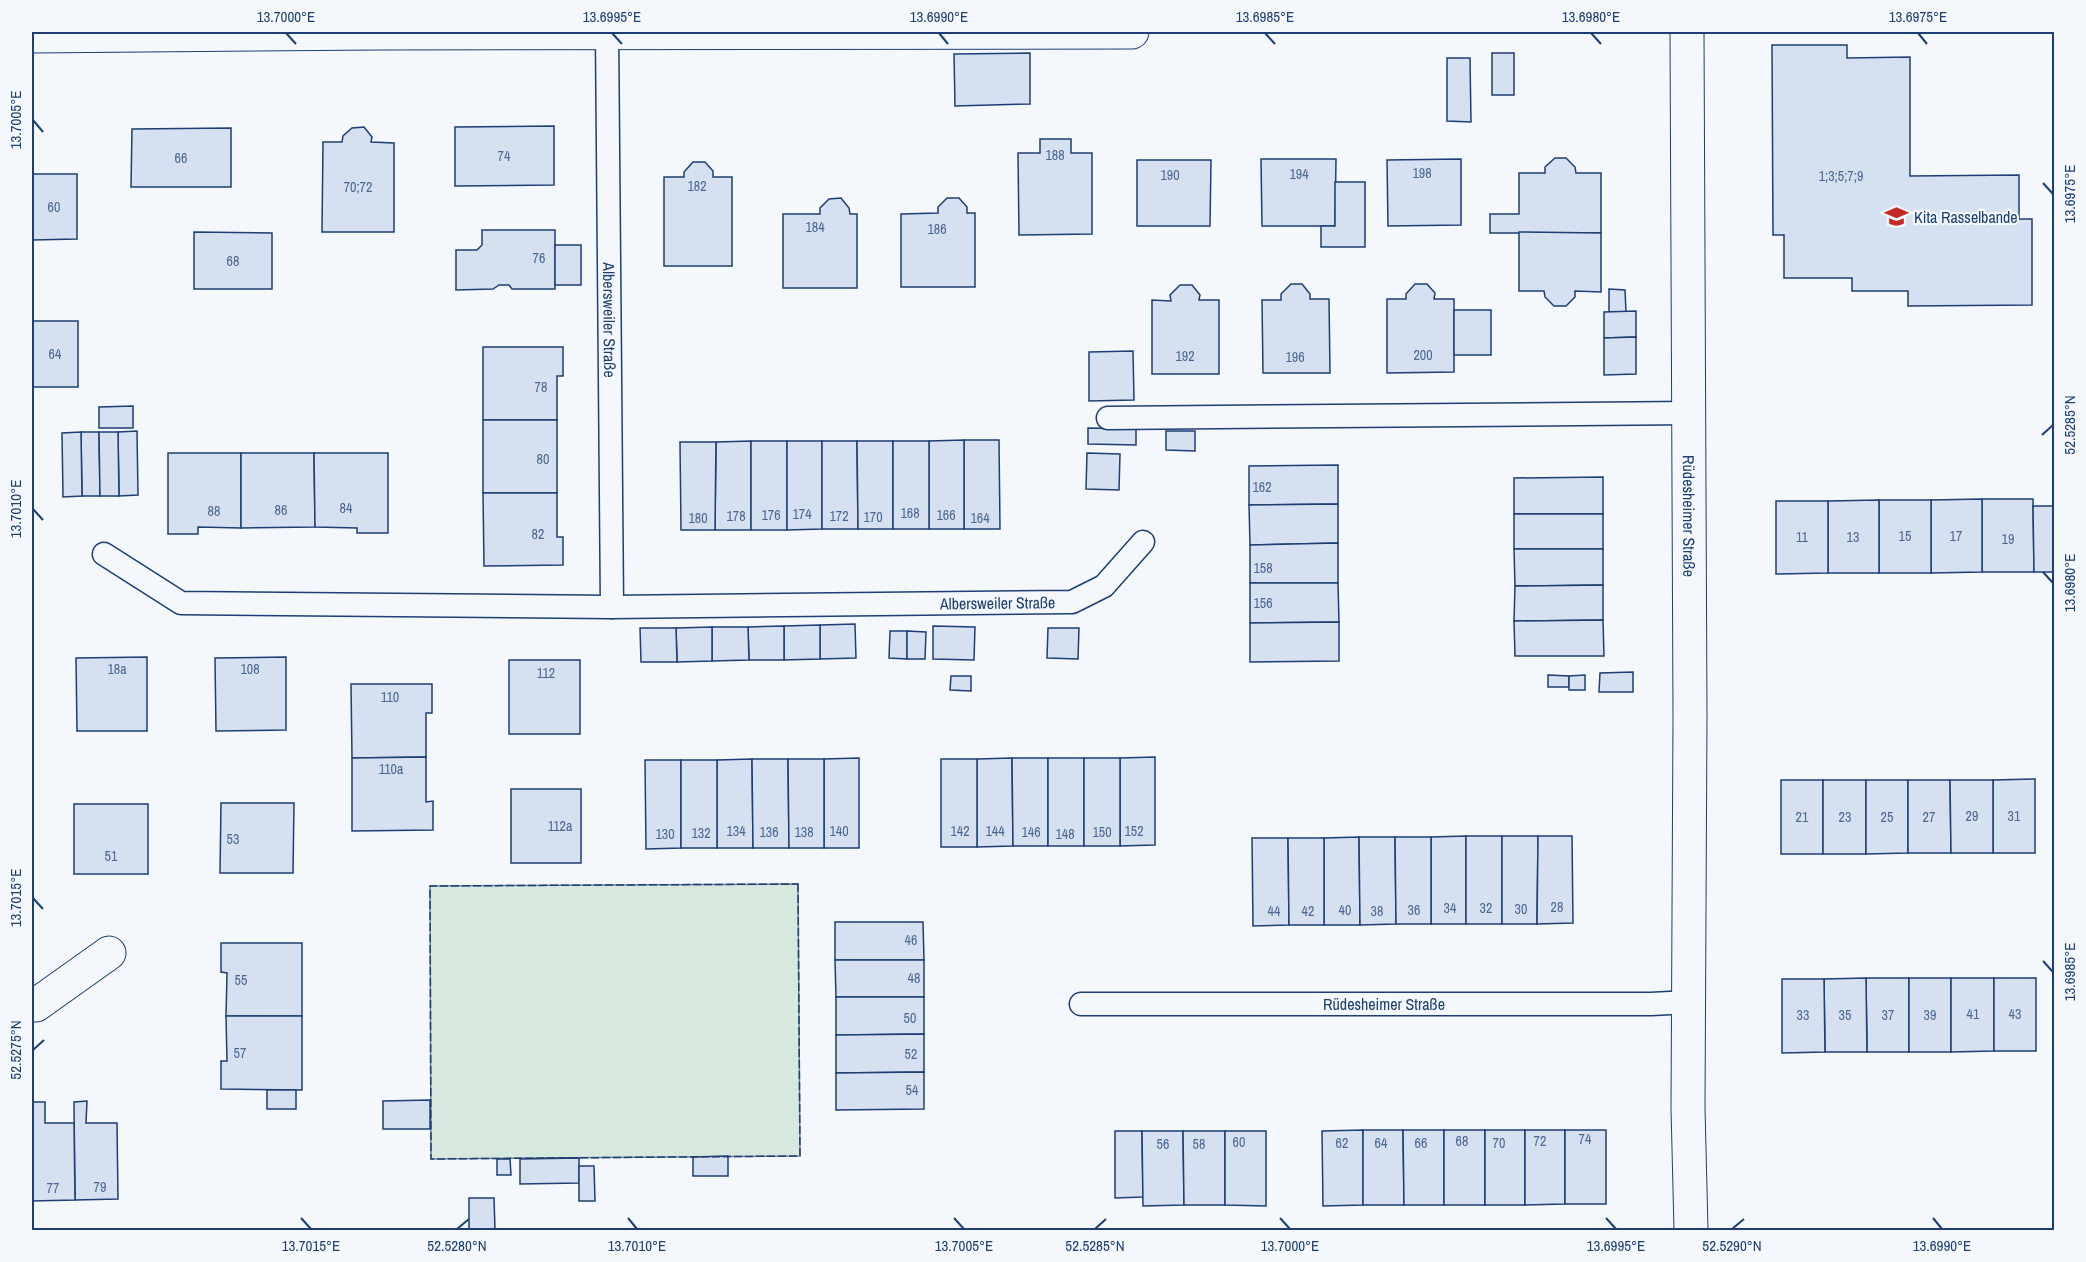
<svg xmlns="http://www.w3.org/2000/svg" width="2086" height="1262" viewBox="0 0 2086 1262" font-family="'Archivo Narrow',sans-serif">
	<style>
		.green { fill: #d7e8df; stroke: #687fa3; stroke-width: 1.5 }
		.building { fill: #d5e0f0; stroke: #1d3f73; stroke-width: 1.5 }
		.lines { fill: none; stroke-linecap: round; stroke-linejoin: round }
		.service-casing { stroke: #1d3f73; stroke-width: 25 }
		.minor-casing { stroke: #1d3f73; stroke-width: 35 }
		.service { stroke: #f4f7fb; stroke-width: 22 }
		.minor { stroke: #f4f7fb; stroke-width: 33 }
		.fence { stroke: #1d3f73; stroke-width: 1.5; stroke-dasharray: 8 3; stroke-linecap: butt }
		.ticks { fill: none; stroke: #1d3f73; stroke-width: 2 }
		.labels { text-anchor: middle; stroke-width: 4.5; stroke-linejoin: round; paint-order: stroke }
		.number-label { font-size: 14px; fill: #4b6792 }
		.poi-label { font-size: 16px; fill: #1d3f73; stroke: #f4f7fb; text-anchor: start }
		.street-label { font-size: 16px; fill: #1d3f73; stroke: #f4f7fb }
		.neatline { fill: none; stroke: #1d3f73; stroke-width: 2 }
		.ticks-label { font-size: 15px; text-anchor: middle; fill: #1d3f73 }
	</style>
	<rect width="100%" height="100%" fill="#f4f7fb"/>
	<path class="green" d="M 798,884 L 800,1156 L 431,1159 L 430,886 Z"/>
	<g class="building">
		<path d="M 1772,45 L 1847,45 L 1847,58 L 1910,57 L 1910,176 L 2019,175 L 2019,219 L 2032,219 L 2032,305 L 1908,306 L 1908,291 L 1852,291 L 1852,278 L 1784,278 L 1784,235 L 1773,235 Z"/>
		<path d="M 1030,53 L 1030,104 L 955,106 L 954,54 Z"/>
		<rect x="1492" y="53" width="22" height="42"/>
		<path d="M 1447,58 L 1470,58 L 1471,122 L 1447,121 Z"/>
		<path d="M 554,126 L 554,185 L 455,186 L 455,127 Z"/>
		<path d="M 364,127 L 372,137 L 371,142 L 394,143 L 394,232 L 322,232 L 323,142 L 342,142 L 343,136 L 352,128 Z"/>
		<path d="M 231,128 L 231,187 L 131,187 L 132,129 Z"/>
		<path d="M 1040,139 L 1071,139 L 1071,153 L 1092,153 L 1092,234 L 1019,235 L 1018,153 L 1040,153 Z"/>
		<path d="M 1555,158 L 1566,158 L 1575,167 L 1576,173 L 1601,173 L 1601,233 L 1490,233 L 1490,214 L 1519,214 L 1519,173 L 1545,173 L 1545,167 Z"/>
		<path d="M 1261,159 L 1336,159 L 1335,226 L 1262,226 Z"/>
		<path d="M 1461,159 L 1461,225 L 1388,226 L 1387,160 Z"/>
		<path d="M 1137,160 L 1211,160 L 1210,226 L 1137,226 Z"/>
		<path d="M 693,162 L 705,162 L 713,171 L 713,177 L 732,177 L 732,266 L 664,266 L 664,177 L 684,177 L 684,172 Z"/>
		<path d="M 32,174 L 77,174 L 77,239 L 32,240 Z"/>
		<path d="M 1335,182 L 1365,182 L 1365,247 L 1321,247 L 1321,226 L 1335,226 Z"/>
		<path d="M 841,198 L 849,208 L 850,214 L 857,214 L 857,288 L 783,288 L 783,214 L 820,214 L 820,208 L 829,199 Z"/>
		<path d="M 947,198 L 959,198 L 967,207 L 967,213 L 975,213 L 975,287 L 901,287 L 901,214 L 938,213 L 938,207 Z"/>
		<path d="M 482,230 L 555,230 L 555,289 L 512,289 L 509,285 L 499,285 L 493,289 L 456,290 L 456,250 L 477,250 L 482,245 Z"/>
		<path d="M 194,232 L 272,233 L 272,289 L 194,289 Z"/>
		<path d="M 1519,232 L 1601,233 L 1601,292 L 1575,291 L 1575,297 L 1566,306 L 1554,306 L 1545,297 L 1544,291 L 1519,291 Z"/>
		<rect x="555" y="245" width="26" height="40"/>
		<path d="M 1291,284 L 1302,284 L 1310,294 L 1310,299 L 1329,299 L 1330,373 L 1263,373 L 1262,300 L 1281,300 L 1281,294 Z"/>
		<path d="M 1415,284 L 1427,284 L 1435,293 L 1434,299 L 1454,299 L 1454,372 L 1387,373 L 1387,299 L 1406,299 L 1406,294 Z"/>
		<path d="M 1180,285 L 1192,285 L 1200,295 L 1199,300 L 1219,300 L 1219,374 L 1152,374 L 1152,300 L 1171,301 L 1170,295 Z"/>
		<path d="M 1609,289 L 1625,290 L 1626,312 L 1609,312 Z"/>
		<rect x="1454" y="310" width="37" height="45"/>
		<path d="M 1636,311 L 1636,337 L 1604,338 L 1604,312 Z"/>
		<rect x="32" y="321" width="46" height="66"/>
		<path d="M 1636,337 L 1636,374 L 1604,375 L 1604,338 Z"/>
		<path d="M 483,347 L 563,347 L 563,376 L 557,376 L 557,420 L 483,420 Z"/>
		<path d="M 1133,351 L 1134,400 L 1089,401 L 1089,352 Z"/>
		<path d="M 133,406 L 133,428 L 99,428 L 99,407 Z"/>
		<rect x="483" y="420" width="74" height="73"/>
		<path d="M 1088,428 L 1136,429 L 1136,445 L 1088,444 Z"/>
		<path d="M 137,431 L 138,495 L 119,496 L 118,432 Z"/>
		<path d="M 1166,431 L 1195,431 L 1195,451 L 1166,450 Z"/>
		<path d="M 81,432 L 99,432 L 100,496 L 82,496 Z"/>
		<path d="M 81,432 L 82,496 L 63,497 L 62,433 Z"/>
		<path d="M 99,432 L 118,432 L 119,496 L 100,496 Z"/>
		<path d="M 964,440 L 999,440 L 1000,529 L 964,529 Z"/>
		<path d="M 964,440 L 964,529 L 929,529 L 929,441 Z"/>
		<path d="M 751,441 L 751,530 L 715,530 L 716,442 Z"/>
		<rect x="751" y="441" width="36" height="89"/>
		<path d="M 787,441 L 822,441 L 822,529 L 787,530 Z"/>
		<path d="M 822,441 L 857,441 L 858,529 L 822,529 Z"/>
		<path d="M 857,441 L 893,441 L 893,529 L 858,529 Z"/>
		<rect x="893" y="441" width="36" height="88"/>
		<path d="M 680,442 L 716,442 L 715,530 L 681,530 Z"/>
		<path d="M 168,453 L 241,453 L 241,528 L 198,527 L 198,534 L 168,534 Z"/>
		<path d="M 241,453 L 314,453 L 315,527 L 241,528 Z"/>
		<path d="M 314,453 L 388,453 L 388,533 L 357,533 L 357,528 L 315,527 Z"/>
		<path d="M 1087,453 L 1120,454 L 1119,490 L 1086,489 Z"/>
		<path d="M 1338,465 L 1338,504 L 1249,505 L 1249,466 Z"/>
		<path d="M 1603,477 L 1603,514 L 1514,514 L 1514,478 Z"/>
		<path d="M 483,493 L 557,493 L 557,537 L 563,537 L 563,565 L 484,566 Z"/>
		<path d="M 1982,499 L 2033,499 L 2034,572 L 1982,572 Z"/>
		<path d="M 1982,499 L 1982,572 L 1931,573 L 1931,500 Z"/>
		<rect x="1879" y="500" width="52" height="73"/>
		<path d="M 1879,500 L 1879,573 L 1828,573 L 1828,501 Z"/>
		<path d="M 1776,501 L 1828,501 L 1828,573 L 1776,574 Z"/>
		<path d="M 1338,504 L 1338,543 L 1250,545 L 1249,505 Z"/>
		<path d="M 2033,506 L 2054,506 L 2054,572 L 2034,572 Z"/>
		<rect x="1514" y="514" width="89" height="35"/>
		<path d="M 1338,543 L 1338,583 L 1250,583 L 1250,545 Z"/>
		<path d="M 1514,549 L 1603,549 L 1603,585 L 1515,586 Z"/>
		<path d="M 1250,583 L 1338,583 L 1339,622 L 1250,623 Z"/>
		<path d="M 1603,585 L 1603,620 L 1514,621 L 1515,586 Z"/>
		<path d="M 1603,620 L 1604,656 L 1515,656 L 1514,621 Z"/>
		<path d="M 1339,622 L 1339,661 L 1250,662 L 1250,623 Z"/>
		<path d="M 855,624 L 856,658 L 820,659 L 820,625 Z"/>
		<path d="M 820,625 L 820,659 L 784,660 L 784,626 Z"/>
		<path d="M 784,626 L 784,660 L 749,660 L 748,627 Z"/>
		<path d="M 933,626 L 975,627 L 974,660 L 933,659 Z"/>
		<path d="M 712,627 L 748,627 L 749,660 L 712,661 Z"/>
		<path d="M 712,627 L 712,661 L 677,662 L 676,628 Z"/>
		<path d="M 640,628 L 676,628 L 677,662 L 641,662 Z"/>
		<path d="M 1048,628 L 1079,628 L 1078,659 L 1047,658 Z"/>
		<path d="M 890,631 L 907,631 L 907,659 L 889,658 Z"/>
		<path d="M 907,631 L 926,632 L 925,659 L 907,659 Z"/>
		<path d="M 147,657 L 147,731 L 77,731 L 76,658 Z"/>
		<path d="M 286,657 L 286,730 L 216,731 L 215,658 Z"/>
		<rect x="509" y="660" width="71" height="74"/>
		<path d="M 1633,672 L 1633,692 L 1599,692 L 1600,673 Z"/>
		<path d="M 1548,675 L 1569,676 L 1569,687 L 1548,687 Z"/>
		<path d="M 1585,675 L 1585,690 L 1569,690 L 1569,676 Z"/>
		<path d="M 951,676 L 971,676 L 971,691 L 950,690 Z"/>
		<path d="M 351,684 L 432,684 L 432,713 L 426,713 L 426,757 L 352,758 Z"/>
		<path d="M 426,757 L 426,802 L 433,801 L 433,830 L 352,831 L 352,758 Z"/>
		<path d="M 1155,757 L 1155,845 L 1120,846 L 1120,758 Z"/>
		<path d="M 859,758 L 859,848 L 824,848 L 824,759 Z"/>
		<path d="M 1012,758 L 1013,846 L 977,847 L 977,759 Z"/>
		<path d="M 1012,758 L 1048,758 L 1048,846 L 1013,846 Z"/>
		<rect x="1048" y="758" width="36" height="88"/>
		<rect x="1084" y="758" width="36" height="88"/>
		<path d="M 752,759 L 753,848 L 717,848 L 717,760 Z"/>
		<path d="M 752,759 L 788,759 L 789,848 L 753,848 Z"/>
		<path d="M 788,759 L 824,759 L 824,848 L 789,848 Z"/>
		<rect x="941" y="759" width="36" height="88"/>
		<path d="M 645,760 L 681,760 L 681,848 L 646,849 Z"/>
		<rect x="681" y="760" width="36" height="88"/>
		<path d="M 2035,779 L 2035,853 L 1993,853 L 1993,780 Z"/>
		<rect x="1781" y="780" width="42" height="74"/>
		<rect x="1823" y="780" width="43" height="74"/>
		<path d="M 1866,780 L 1908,780 L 1908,853 L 1866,854 Z"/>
		<path d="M 1908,780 L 1950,780 L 1951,853 L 1908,853 Z"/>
		<path d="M 1950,780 L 1993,780 L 1993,853 L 1951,853 Z"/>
		<rect x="511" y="789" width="70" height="74"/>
		<path d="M 221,803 L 294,803 L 293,873 L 220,873 Z"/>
		<rect x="74" y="804" width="74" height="70"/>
		<path d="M 1466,836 L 1466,924 L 1431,924 L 1431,837 Z"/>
		<rect x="1466" y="836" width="36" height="88"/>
		<path d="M 1502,836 L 1538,836 L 1537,924 L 1502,924 Z"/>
		<path d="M 1538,836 L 1572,836 L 1573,923 L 1537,924 Z"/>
		<path d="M 1359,837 L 1360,925 L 1324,925 L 1324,838 Z"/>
		<path d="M 1359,837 L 1395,837 L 1396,924 L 1360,925 Z"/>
		<path d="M 1395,837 L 1431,837 L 1431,924 L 1396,924 Z"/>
		<path d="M 1252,838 L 1288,838 L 1289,925 L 1253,926 Z"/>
		<path d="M 1288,838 L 1324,838 L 1324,925 L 1289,925 Z"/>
		<path d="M 835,922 L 923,922 L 924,960 L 835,960 Z"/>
		<path d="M 221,943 L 302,943 L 302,1016 L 226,1016 L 227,973 L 221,972 Z"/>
		<path d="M 835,960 L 924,960 L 924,997 L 836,997 Z"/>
		<path d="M 1866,978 L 1909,978 L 1909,1052 L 1867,1052 Z"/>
		<path d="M 1866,978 L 1867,1052 L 1825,1052 L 1824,979 Z"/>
		<rect x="1909" y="978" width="42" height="74"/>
		<path d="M 1951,978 L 1994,978 L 1994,1051 L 1951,1052 Z"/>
		<rect x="1994" y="978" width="42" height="73"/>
		<path d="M 1782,979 L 1824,979 L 1825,1052 L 1782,1053 Z"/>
		<path d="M 836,997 L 924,997 L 924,1034 L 836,1035 Z"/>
		<path d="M 226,1016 L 302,1016 L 302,1090 L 221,1089 L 221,1061 L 227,1061 Z"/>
		<path d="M 924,1034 L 924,1072 L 836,1073 L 836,1035 Z"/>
		<path d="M 924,1072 L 924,1109 L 836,1110 L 836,1073 Z"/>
		<rect x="267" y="1090" width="29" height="19"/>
		<path d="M 430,1100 L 430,1129 L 383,1129 L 383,1101 Z"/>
		<path d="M 87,1101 L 86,1123 L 117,1123 L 118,1199 L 75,1200 L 74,1102 Z"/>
		<path d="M 32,1102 L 45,1102 L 45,1123 L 74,1123 L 75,1200 L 32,1201 Z"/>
		<path d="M 1363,1130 L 1363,1205 L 1323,1206 L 1322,1131 Z"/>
		<path d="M 1363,1130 L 1403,1130 L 1404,1205 L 1363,1205 Z"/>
		<path d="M 1403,1130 L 1444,1130 L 1444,1205 L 1404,1205 Z"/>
		<rect x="1444" y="1130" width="41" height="75"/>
		<rect x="1485" y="1130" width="40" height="75"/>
		<path d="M 1525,1130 L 1565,1130 L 1565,1204 L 1525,1205 Z"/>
		<rect x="1565" y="1130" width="41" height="74"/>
		<path d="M 1115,1131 L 1142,1131 L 1143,1197 L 1115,1198 Z"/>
		<path d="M 1142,1131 L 1183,1131 L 1184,1205 L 1143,1206 Z"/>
		<path d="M 1183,1131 L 1225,1131 L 1225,1205 L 1184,1205 Z"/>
		<path d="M 1225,1131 L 1266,1131 L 1266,1206 L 1225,1205 Z"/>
		<path d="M 728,1156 L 728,1176 L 693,1176 L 693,1157 Z"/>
		<path d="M 579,1158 L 579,1183 L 520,1184 L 520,1159 Z"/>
		<path d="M 497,1159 L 510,1159 L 511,1175 L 497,1175 Z"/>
		<path d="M 579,1166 L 594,1166 L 595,1201 L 579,1201 Z"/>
		<path d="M 469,1198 L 494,1198 L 495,1230 L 469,1230 Z"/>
	</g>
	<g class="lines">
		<defs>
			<g id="service">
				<path id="s1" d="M 607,32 L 612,607"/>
				<path d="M 1108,418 L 1690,413"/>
				<path id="s2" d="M 104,554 L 181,603 L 612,607 L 1072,602 L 1104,586 L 1143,542"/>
				<path id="s3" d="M 1081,1004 L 1651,1004 L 1689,1002"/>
			</g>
			<g id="minor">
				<path id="s4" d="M 1687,32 L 1690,716 L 1688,1108 L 1691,1230"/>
				<path d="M 32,36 L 378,33 L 1132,32"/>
				<path d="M 32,1005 L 36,1005 L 109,953"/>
			</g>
		</defs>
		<use href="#service" class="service-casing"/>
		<use href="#minor" class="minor-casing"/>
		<use href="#service" class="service"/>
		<use href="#minor" class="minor"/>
		<path class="fence" d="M 798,884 L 800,1156 L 431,1159 L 430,886 Z"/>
	</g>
	<path class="ticks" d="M 286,33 L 296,44M 612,33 L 622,44M 939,33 L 948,44M 1265,33 L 1275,44M 1591,33 L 1601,44M 1918,33 L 1927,44M 33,120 L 43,132M 2043,183 L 2053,194M 2042,435 L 2053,425M 33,509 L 43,520M 2043,572 L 2053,583M 33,898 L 43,909M 2043,961 L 2053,972M 33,1050 L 44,1040M 301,1218 L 311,1229M 628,1218 L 637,1229M 954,1218 L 964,1229M 1280,1218 L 1290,1229M 1606,1218 L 1616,1229M 1933,1218 L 1942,1229M 457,1229 L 469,1219M 1095,1229 L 1106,1219M 1732,1229 L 1744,1219"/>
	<defs>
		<symbol id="school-bare" viewBox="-9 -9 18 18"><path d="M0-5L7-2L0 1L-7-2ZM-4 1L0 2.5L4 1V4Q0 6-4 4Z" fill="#c62828" stroke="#f4f7fb" stroke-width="2.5" paint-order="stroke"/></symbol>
	</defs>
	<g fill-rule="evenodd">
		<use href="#school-bare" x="1880" y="200" width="33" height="33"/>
	</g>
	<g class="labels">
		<g class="number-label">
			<text x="1055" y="160">188</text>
			<text x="504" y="161">74</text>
			<text x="181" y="163">66</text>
			<text x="1422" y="178">198</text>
			<text x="1299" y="179">194</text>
			<text x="1170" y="180">190</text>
			<text x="1841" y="181">1;3;5;7;9</text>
			<text x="697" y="191">182</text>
			<text x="358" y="192">70;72</text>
			<text x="54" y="212">60</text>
			<text x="815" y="232">184</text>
			<text x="937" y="234">186</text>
			<text x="539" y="263">76</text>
			<text x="233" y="266">68</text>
			<text x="55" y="359">64</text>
			<text x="1423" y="360">200</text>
			<text x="1185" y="361">192</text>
			<text x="1295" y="362">196</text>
			<text x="541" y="392">78</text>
			<text x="543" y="464">80</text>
			<text x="1262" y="492">162</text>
			<text x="346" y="513">84</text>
			<text x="281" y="515">86</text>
			<text x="214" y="516">88</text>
			<text x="910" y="518">168</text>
			<text x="802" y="519">174</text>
			<text x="771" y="520">176</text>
			<text x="946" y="520">166</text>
			<text x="736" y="521">178</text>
			<text x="839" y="521">172</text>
			<text x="873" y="522">170</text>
			<text x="698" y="523">180</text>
			<text x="980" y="523">164</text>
			<text x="538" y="539">82</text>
			<text x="1905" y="541">15</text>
			<text x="1956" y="541">17</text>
			<text x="1802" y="542">11</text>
			<text x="1853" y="542">13</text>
			<text x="2008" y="544">19</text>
			<text x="1263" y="573">158</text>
			<text x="1263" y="608">156</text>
			<text x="117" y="674">18a</text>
			<text x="250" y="674">108</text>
			<text x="546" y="678">112</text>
			<text x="390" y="702">110</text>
			<text x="391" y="774">110a</text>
			<text x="1972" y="821">29</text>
			<text x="2014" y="821">31</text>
			<text x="1802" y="822">21</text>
			<text x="1845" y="822">23</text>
			<text x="1887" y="822">25</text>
			<text x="1929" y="822">27</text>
			<text x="560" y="831">112a</text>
			<text x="736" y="836">134</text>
			<text x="839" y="836">140</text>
			<text x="960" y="836">142</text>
			<text x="995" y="836">144</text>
			<text x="1134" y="836">152</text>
			<text x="769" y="837">136</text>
			<text x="804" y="837">138</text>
			<text x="1031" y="837">146</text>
			<text x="1102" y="837">150</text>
			<text x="701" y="838">132</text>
			<text x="665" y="839">130</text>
			<text x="1065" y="839">148</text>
			<text x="233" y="844">53</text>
			<text x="111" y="861">51</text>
			<text x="1557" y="912">28</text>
			<text x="1450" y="913">34</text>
			<text x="1486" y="913">32</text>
			<text x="1521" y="914">30</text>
			<text x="1345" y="915">40</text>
			<text x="1414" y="915">36</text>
			<text x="1274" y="916">44</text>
			<text x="1308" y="916">42</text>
			<text x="1377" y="916">38</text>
			<text x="911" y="945">46</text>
			<text x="914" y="983">48</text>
			<text x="241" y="985">55</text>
			<text x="1973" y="1019">41</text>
			<text x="2015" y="1019">43</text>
			<text x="1803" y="1020">33</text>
			<text x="1845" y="1020">35</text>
			<text x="1888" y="1020">37</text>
			<text x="1930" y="1020">39</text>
			<text x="910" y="1023">50</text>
			<text x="240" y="1058">57</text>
			<text x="911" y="1059">52</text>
			<text x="912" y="1095">54</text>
			<text x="1585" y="1144">74</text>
			<text x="1462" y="1146">68</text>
			<text x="1540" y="1146">72</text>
			<text x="1239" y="1147">60</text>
			<text x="1342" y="1148">62</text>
			<text x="1381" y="1148">64</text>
			<text x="1421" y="1148">66</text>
			<text x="1499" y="1148">70</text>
			<text x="1163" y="1149">56</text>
			<text x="1199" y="1149">58</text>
			<text x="100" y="1192">79</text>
			<text x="53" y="1193">77</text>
		</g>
		<g class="poi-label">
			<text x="1914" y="223">Kita Rasselbande</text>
		</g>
		<g class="street-label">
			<text dy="6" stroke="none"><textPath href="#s1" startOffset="288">Albersweiler Straße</textPath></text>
			<text dy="6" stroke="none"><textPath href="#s4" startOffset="484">Rüdesheimer Straße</textPath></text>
			<text dy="6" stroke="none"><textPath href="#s2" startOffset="908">Albersweiler Straße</textPath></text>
			<text dy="6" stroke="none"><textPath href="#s3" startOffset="303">Rüdesheimer Straße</textPath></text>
		</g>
	</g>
	<rect width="2086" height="1262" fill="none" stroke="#f4f7fb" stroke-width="66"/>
	<rect x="33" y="33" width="2020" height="1196" class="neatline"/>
	<g class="ticks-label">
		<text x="286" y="22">13.7000°E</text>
		<text x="612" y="22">13.6995°E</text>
		<text x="939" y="22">13.6990°E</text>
		<text x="1265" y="22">13.6985°E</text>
		<text x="1591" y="22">13.6980°E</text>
		<text x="1918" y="22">13.6975°E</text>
		<text transform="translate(16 120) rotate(-90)" y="5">13.7005°E</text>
		<text transform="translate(2070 194) rotate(-90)" y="5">13.6975°E</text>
		<text transform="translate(2070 425) rotate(-90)" y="5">52.5285°N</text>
		<text transform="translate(16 509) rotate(-90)" y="5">13.7010°E</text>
		<text transform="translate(2070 583) rotate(-90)" y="5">13.6980°E</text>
		<text transform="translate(16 898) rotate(-90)" y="5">13.7015°E</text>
		<text transform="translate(2070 972) rotate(-90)" y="5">13.6985°E</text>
		<text transform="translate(16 1050) rotate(-90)" y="5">52.5275°N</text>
		<text x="311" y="1251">13.7015°E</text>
		<text x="457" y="1251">52.5280°N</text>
		<text x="637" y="1251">13.7010°E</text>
		<text x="964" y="1251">13.7005°E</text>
		<text x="1095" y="1251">52.5285°N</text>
		<text x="1290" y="1251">13.7000°E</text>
		<text x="1616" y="1251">13.6995°E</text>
		<text x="1732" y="1251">52.5290°N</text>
		<text x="1942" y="1251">13.6990°E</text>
	</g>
</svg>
